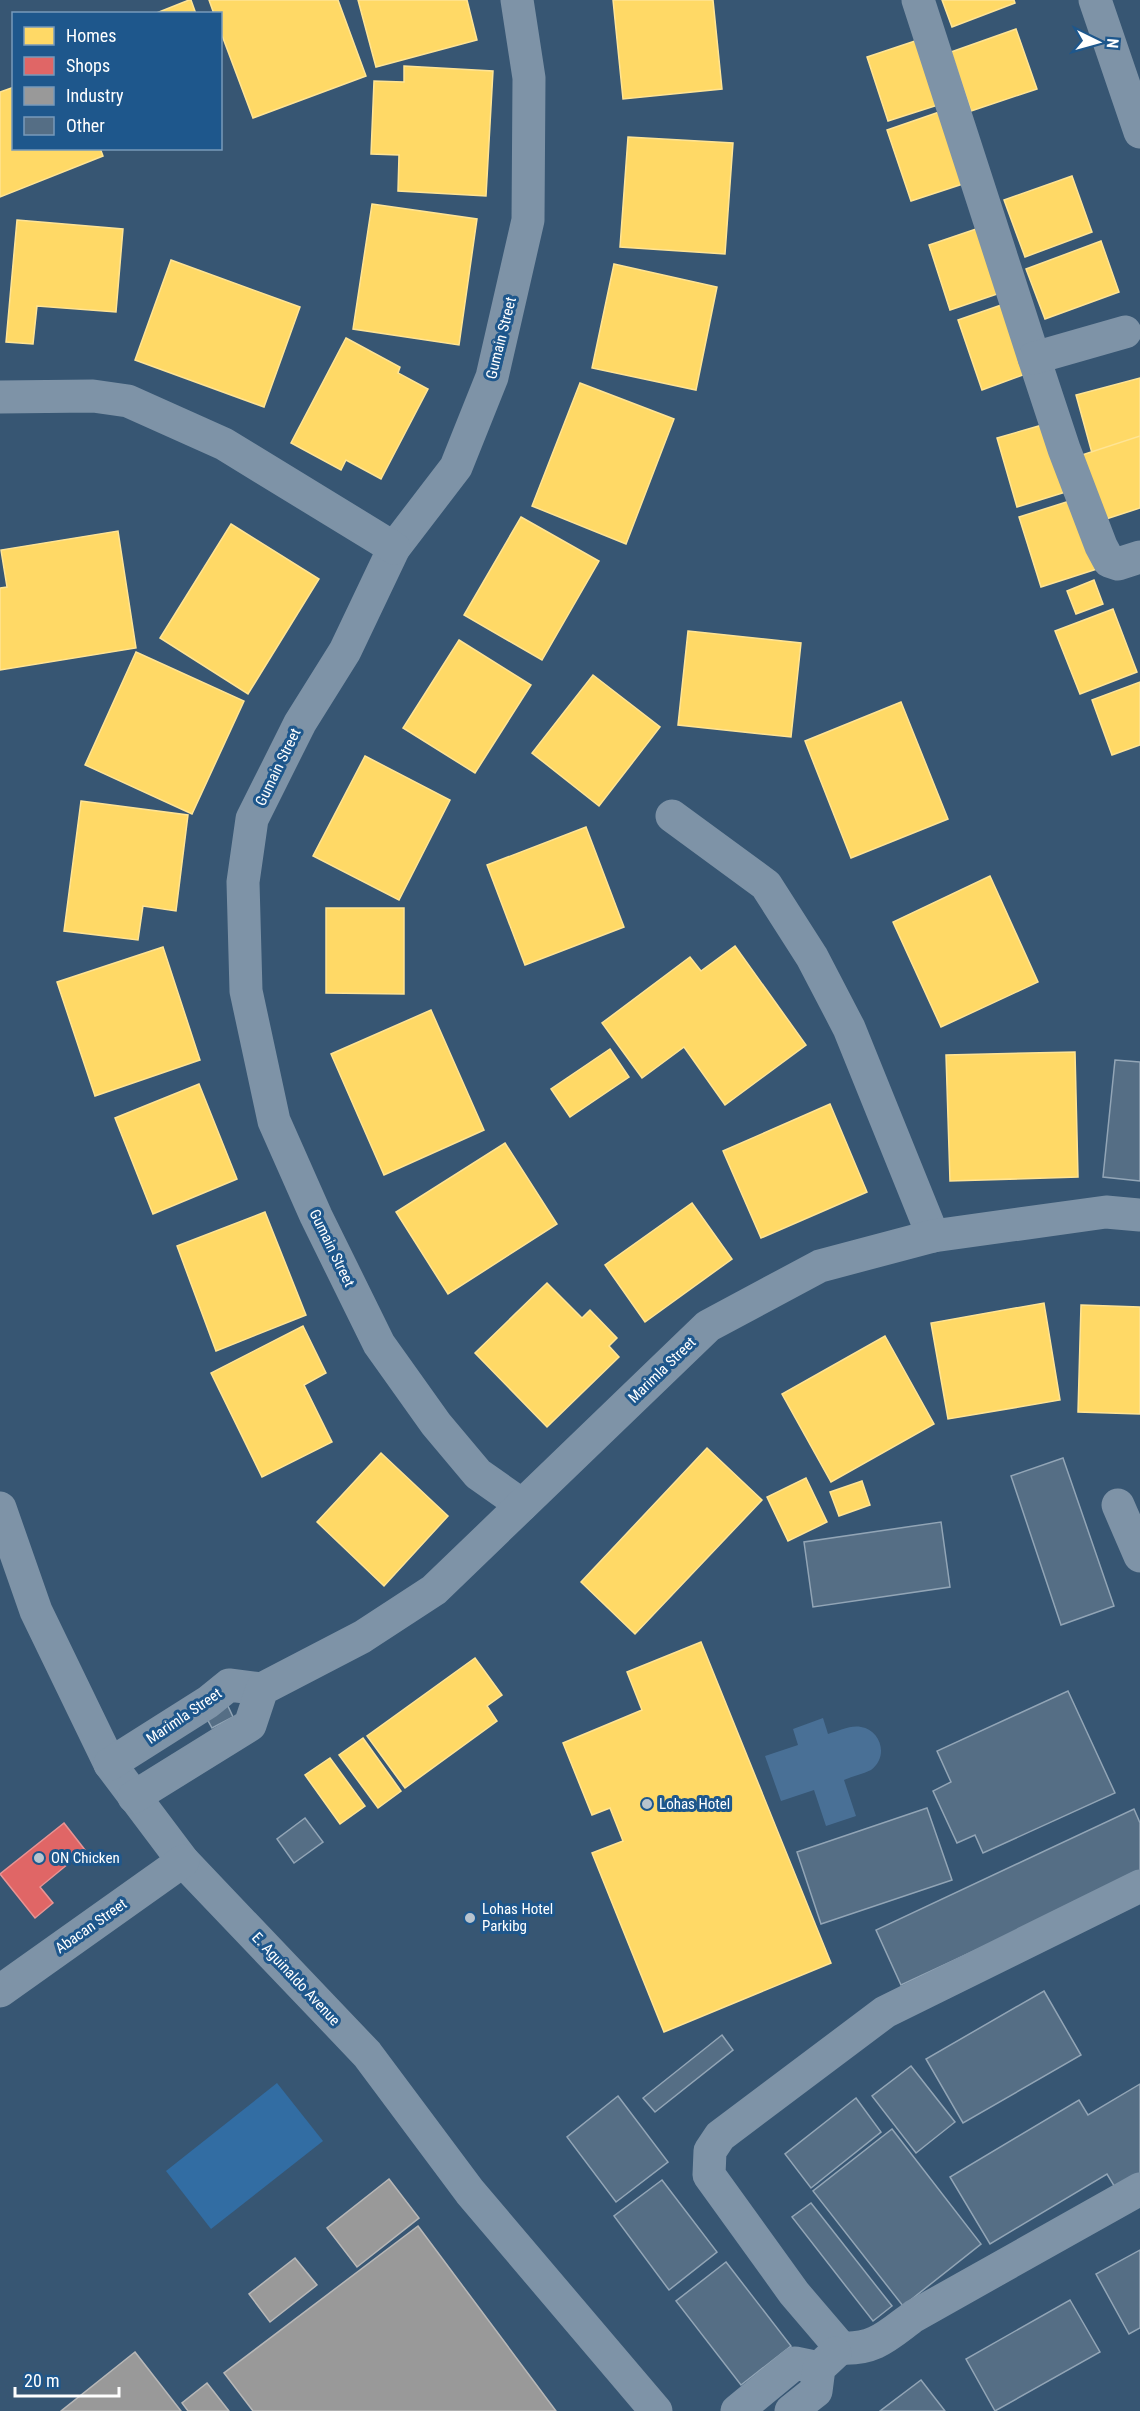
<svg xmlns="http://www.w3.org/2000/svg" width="1140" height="2411" viewBox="0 0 1140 2411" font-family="'Roboto Condensed',sans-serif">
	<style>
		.green { fill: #326da3 }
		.water { fill: #497096 }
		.homes { fill: #ffd966; stroke: #ffe494; stroke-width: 1.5 }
		.shops { fill: #e06666; stroke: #e99494; stroke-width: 1.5 }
		.industry { fill: #999; stroke: #b8b8b8; stroke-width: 1.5 }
		.building { fill: #556e85; stroke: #92a5b6; stroke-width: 1.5 }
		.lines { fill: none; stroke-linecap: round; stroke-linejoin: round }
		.minor { stroke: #7e93a7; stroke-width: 33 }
		.poi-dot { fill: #b9c4ce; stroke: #1e578c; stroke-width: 2 }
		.labels { text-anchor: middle; stroke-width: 6; stroke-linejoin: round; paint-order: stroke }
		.street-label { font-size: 15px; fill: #fff; stroke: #1e578c }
		.poi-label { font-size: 15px; fill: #fff; stroke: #1e578c; text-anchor: start }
	</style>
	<rect width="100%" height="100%" fill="#375673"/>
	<path class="green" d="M 277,2083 L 323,2141 L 211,2229 L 166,2171 Z"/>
	<path class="water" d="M 823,1718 L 828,1734 C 839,1731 850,1725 861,1727 C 881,1730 889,1757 871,1770 C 863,1774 853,1776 844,1780 L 856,1816 L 826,1826 L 814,1790 L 781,1801 L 765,1756 L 798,1745 L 793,1729 Z"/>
	<g class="homes">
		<path d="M 191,0 L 196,14 L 154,14 L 189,0 Z"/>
		<path d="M 209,0 L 338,0 L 366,76 L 253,118 L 220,30 L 220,14 L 214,14 Z"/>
		<path d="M 358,0 L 467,0 L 477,40 L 376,67 Z"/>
		<path d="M 613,0 L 713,0 L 722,89 L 623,99 Z"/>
		<path d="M 942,0 L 1014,0 L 1015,3 L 952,27 Z"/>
		<path d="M 1016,29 L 1037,89 L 971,111 L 951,52 Z"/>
		<path d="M 921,39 L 941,104 L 888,121 L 867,57 Z"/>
		<path d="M 404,66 L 493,71 L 486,196 L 398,191 L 399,155 L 371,154 L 374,81 L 404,82 Z"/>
		<path d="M 14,87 L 14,148 L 100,148 L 103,156 L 0,197 L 0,92 Z"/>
		<path d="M 945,110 L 969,182 L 911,201 L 887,130 Z"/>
		<path d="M 628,137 L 733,143 L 725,254 L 620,247 Z"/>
		<path d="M 1072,176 L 1092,232 L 1025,257 L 1004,200 Z"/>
		<path d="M 372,204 L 477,219 L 459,345 L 353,329 Z"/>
		<path d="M 17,220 L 123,229 L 116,312 L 37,306 L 33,344 L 6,342 Z"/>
		<path d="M 982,227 L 1003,292 L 950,310 L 929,245 Z"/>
		<path d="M 1101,241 L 1119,292 L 1045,319 L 1026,269 Z"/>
		<path d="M 171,260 L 300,307 L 264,407 L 135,360 Z"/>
		<path d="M 614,264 L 717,287 L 696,390 L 592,368 Z"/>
		<path d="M 1007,303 L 1031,372 L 982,390 L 958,320 Z"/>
		<path d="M 346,338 L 400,367 L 398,373 L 428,389 L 381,479 L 346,460 L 341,470 L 291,443 Z"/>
		<path d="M 1140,378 L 1140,440 L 1092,453 L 1076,395 Z"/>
		<path d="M 580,383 L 674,419 L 626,544 L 532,506 Z"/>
		<path d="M 1049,423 L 1069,491 L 1017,507 L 997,438 Z"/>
		<path d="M 1140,436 L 1140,508 L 1103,520 L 1082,455 Z"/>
		<path d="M 1076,499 L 1097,569 L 1041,587 L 1019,517 Z"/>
		<path d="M 521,517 L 599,561 L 542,660 L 464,615 Z"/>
		<path d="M 231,524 L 319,579 L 248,694 L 160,638 Z"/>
		<path d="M 118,531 L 136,648 L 0,670 L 0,588 L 7,587 L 1,550 Z"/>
		<path d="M 1094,580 L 1103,604 L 1076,614 L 1067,591 Z"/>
		<path d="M 1113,609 L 1137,672 L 1080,694 L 1055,631 Z"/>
		<path d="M 688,631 L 801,643 L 791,737 L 678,725 Z"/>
		<path d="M 459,640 L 531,685 L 475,773 L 403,728 Z"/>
		<path d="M 136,652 L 244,701 L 192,814 L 85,765 Z"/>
		<path d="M 593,675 L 660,727 L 599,806 L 532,753 Z"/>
		<path d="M 1140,682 L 1140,745 L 1112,755 L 1092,700 Z"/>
		<path d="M 901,702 L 948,819 L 851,858 L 805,741 Z"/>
		<path d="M 365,756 L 450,800 L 399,900 L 313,856 Z"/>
		<path d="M 81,801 L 188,815 L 176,911 L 143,906 L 138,940 L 64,931 Z"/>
		<path d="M 586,827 L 624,927 L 525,965 L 487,865 Z"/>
		<path d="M 990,876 L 1038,982 L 941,1027 L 893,922 Z"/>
		<path d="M 326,908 L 404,908 L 404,994 L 326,993 Z"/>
		<path d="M 735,946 L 806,1045 L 725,1105 L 684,1047 L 642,1078 L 602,1023 L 690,957 L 701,971 Z"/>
		<path d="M 163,947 L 200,1060 L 95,1096 L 57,982 Z"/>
		<path d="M 431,1010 L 484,1130 L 384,1175 L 331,1054 Z"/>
		<path d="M 610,1049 L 629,1077 L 570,1117 L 551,1089 Z"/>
		<path d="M 1075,1052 L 1078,1177 L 950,1181 L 946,1055 Z"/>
		<path d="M 199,1084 L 237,1179 L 153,1214 L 115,1118 Z"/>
		<path d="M 830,1104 L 867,1192 L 761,1238 L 723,1151 Z"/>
		<path d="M 505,1143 L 557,1224 L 448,1294 L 396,1212 Z"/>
		<path d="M 692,1203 L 732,1259 L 645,1322 L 605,1265 Z"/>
		<path d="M 265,1212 L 306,1315 L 216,1351 L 177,1246 Z"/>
		<path d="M 547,1283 L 582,1318 L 590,1310 L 617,1338 L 609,1346 L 619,1357 L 547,1427 L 475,1353 Z"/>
		<path d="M 1044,1303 L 1060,1400 L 948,1419 L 931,1323 Z"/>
		<path d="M 1081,1305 L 1140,1307 L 1140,1414 L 1078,1412 Z"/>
		<path d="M 303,1326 L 326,1373 L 304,1385 L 332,1442 L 262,1477 L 211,1373 Z"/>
		<path d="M 885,1336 L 934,1424 L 831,1482 L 782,1394 Z"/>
		<path d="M 707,1448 L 762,1500 L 635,1634 L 581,1582 Z"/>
		<path d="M 381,1453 L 448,1516 L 384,1586 L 317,1522 Z"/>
		<path d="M 806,1478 L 827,1522 L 788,1541 L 767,1497 Z"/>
		<path d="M 862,1481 L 870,1505 L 839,1516 L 830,1492 Z"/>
		<path d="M 701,1642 L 831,1963 L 664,2032 L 592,1853 L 623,1841 L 610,1808 L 592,1815 L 563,1743 L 642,1710 L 627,1672 Z"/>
		<path d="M 475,1658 L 502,1695 L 487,1706 L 497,1721 L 405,1788 L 367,1736 Z"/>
		<path d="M 363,1738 L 401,1791 L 378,1808 L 339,1755 Z"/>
		<path d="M 330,1758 L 365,1806 L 340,1824 L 305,1775 Z"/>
	</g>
	<path class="shops" d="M 64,1823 L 85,1850 L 40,1887 L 53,1903 L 35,1918 L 0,1874 Z"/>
	<g class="industry">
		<path d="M 389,2179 L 419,2218 L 357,2267 L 327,2228 Z"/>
		<path d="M 418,2226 L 556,2411 L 253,2411 L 224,2373 Z"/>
		<path d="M 295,2258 L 317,2285 L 270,2322 L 249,2294 Z"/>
		<path d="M 135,2352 L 181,2411 L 61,2411 Z"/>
		<path d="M 207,2383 L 229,2411 L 188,2411 L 182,2403 Z"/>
	</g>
	<g class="building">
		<path d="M 1115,1060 L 1140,1062 L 1140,1181 L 1103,1177 Z"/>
		<path d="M 1063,1458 L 1114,1606 L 1061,1625 L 1011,1476 Z"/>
		<path d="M 941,1522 L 950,1587 L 813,1607 L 804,1542 Z"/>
		<path d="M 1068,1691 L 1115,1793 L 983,1853 L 975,1835 L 957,1843 L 933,1791 L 951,1782 L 937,1751 Z"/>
		<path d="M 227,1704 L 233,1717 L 212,1728 L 205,1715 Z"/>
		<path d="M 927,1808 L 952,1880 L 821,1924 L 797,1852 Z"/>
		<path d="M 1134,1809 L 1140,1823 L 1140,1874 L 901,1985 L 876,1930 Z"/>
		<path d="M 305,1818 L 323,1842 L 294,1863 L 277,1839 Z"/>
		<path d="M 1044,1991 L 1081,2055 L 963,2123 L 926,2059 Z"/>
		<path d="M 722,2035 L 733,2050 L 655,2112 L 643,2098 Z"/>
		<path d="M 911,2066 L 955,2122 L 916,2153 L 872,2096 Z"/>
		<path d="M 1140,2084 L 1140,2174 L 1116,2189 L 1107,2174 L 990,2244 L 950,2177 L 1079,2100 L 1088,2115 Z"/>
		<path d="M 618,2096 L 668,2162 L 616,2202 L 567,2137 Z"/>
		<path d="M 856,2098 L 881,2132 L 811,2188 L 785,2154 Z"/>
		<path d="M 892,2129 L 981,2244 L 903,2306 L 813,2191 Z"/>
		<path d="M 662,2180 L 717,2252 L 669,2290 L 614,2216 Z"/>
		<path d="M 811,2203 L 892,2306 L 873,2321 L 792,2217 Z"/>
		<path d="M 1140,2250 L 1140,2328 L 1129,2334 L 1096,2274 Z"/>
		<path d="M 726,2262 L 791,2346 L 741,2385 L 676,2301 Z"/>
		<path d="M 1070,2300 L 1100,2352 L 995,2411 L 966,2359 Z"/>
		<path d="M 921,2380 L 945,2411 L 880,2411 Z"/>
	</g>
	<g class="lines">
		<g class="minor">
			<path d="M 517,0 L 529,78 L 528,220 L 492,377 L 456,467 L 394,548 L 345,651 L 300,723 L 252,819 L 243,882 L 246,991 L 274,1121 L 316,1216 L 379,1344 L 436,1424 L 478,1474 L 522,1505"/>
			<path d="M 918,0 L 1034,358 L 1064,449 L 1101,546 L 1109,561 L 1118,564 L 1140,557"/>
			<path d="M 1095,0 L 1140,132"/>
			<path d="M 1034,358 L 1125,332"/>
			<path d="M 0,397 L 93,396 L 128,401 L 224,444 L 394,548"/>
			<path d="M 672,816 L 766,885 L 812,957 L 849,1028 L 933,1236"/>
			<path d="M 1118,1505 L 1140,1556"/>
			<path d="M 0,1508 L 36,1611 L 110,1764 L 183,1861 L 367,2054 L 470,2192 L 656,2411"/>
			<path d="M 110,1764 L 208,1702 L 229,1685 L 262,1689"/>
			<path d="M 134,1797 L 250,1725 L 262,1689 L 362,1637 L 434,1590 L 708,1326 L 820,1266 L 933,1236 L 1106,1212 L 1140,1215"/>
			<path d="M 1140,1886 L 885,2012 L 720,2136 L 710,2151 L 709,2175 L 794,2293 L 841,2348 C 875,2350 888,2335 914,2316 L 1140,2189"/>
			<path d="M 0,1991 L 183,1861"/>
			<path d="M 737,2411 L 795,2363 L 819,2368"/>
			<path d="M 791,2411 L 816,2391 L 819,2368 L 835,2353"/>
		</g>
	</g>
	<g class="poi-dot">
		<circle cx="647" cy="1804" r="6"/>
		<circle cx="39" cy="1858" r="6"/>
		<circle cx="470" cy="1918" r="6"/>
	</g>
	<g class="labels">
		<g class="street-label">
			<text transform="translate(501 338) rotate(-76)" y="5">Gumain Street</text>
			<text transform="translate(278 767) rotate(-64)" y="5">Gumain Street</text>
			<text transform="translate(332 1248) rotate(64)" y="5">Gumain Street</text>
			<text transform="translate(662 1370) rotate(-44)" y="5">Marimla Street</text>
			<text transform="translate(184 1716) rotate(-34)" y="5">Marimla Street</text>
			<text transform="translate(91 1926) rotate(-35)" y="5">Abacan Street</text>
			<text transform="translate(296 1979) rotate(47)" y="5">E. Aguinaldo Avenue</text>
		</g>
		<g class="poi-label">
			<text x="659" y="1809">Lohas Hotel</text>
			<text x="51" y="1863">ON Chicken</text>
			<text x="482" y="1914">Lohas Hotel<tspan x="482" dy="17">Parkibg</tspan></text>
		</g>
	</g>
	<rect x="12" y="12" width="210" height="138" fill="#1e578c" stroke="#789aba" stroke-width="1.5"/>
	<rect x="24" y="27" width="30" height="18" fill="#ffd966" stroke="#789aba" stroke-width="1.5"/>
	<text x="66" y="42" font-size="18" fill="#ffffff">Homes</text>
	<rect x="24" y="57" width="30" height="18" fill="#e06666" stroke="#789aba" stroke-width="1.5"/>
	<text x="66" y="72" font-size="18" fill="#ffffff">Shops</text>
	<rect x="24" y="87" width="30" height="18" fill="#999999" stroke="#789aba" stroke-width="1.5"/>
	<text x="66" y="102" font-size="18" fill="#ffffff">Industry</text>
	<rect x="24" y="117" width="30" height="18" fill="#556e85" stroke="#789aba" stroke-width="1.5"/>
	<text x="66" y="132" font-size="18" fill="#ffffff">Other</text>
	<g transform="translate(1098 42) rotate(95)" stroke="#1e578c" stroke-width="4.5" paint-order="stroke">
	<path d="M0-4.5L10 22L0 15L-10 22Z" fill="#ffffff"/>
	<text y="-9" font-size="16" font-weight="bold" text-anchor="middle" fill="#ffffff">N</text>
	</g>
	<path d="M15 2387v9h104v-9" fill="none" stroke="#ffffff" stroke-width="3"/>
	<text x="24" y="2387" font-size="18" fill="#ffffff" stroke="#1e578c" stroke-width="4.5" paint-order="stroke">20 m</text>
</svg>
